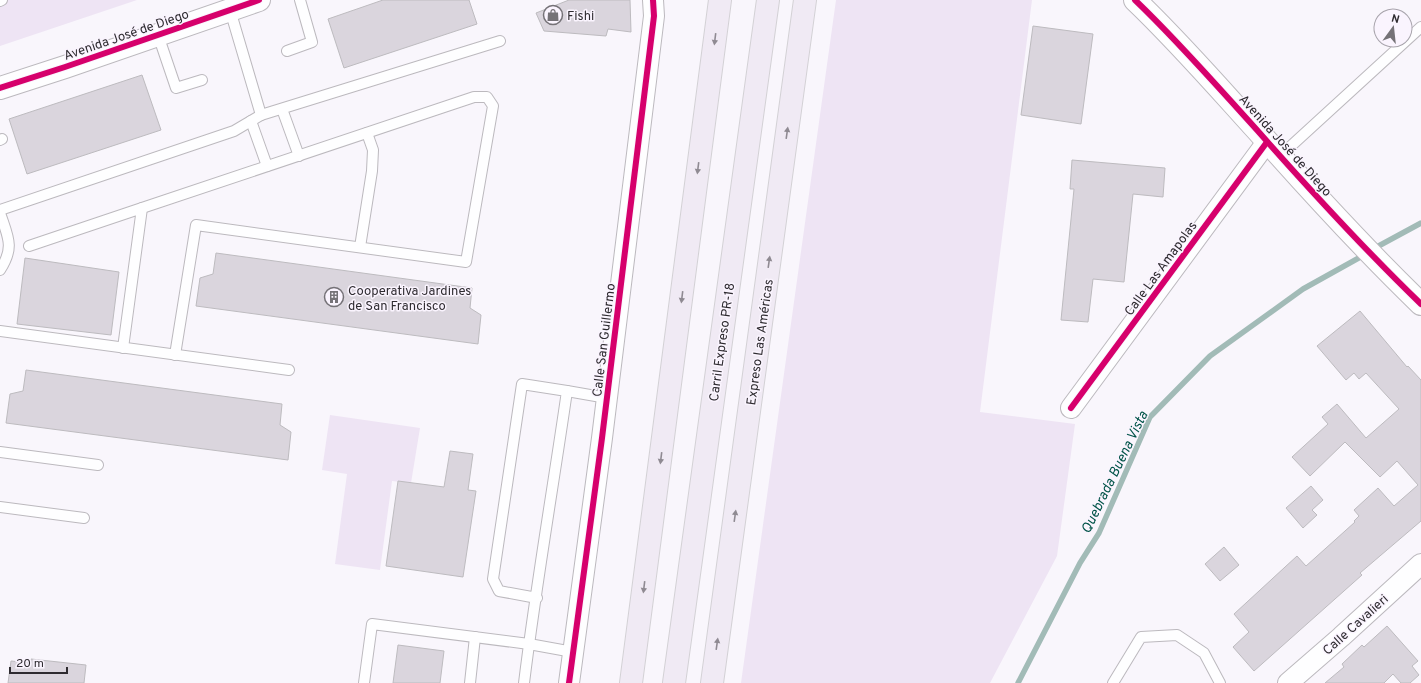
<svg xmlns="http://www.w3.org/2000/svg" width="1421" height="683" viewBox="0 0 1421 683" font-family="Overpass,sans-serif">
	<style>
		.green { fill: #eee4f4 }
		.lines { fill: none; stroke-linecap: round; stroke-linejoin: round }
		.stream { stroke: #a2bbb7; stroke-width: 5.5 }
		.building { fill: #dad5dd; stroke: #bdbbbf }
		.service-casing { stroke: #bcb9be; stroke-width: 12 }
		.minor-casing { stroke: #bcb9be; stroke-width: 22 }
		.tertiary-casing { stroke: #bcb9be; stroke-width: 24 }
		.motorway-casing { stroke: #d3d1d5; stroke-width: 24 }
		.service { stroke: #fefeff; stroke-width: 10 }
		.minor { stroke: #fefeff; stroke-width: 20 }
		.tertiary { stroke: #fefeff; stroke-width: 22 }
		.motorway { stroke: #f0eaf4; stroke-width: 22 }
		.cycleway-casing { stroke: #faf4fe; stroke-width: 8 }
		.cycleway { stroke: #d6006c; stroke-width: 6 }
		.oneway { fill: #8f8a92 }
		.labels { text-anchor: middle; stroke-width: 3; stroke-linejoin: round; paint-order: stroke }
		.poi-label { font-size: 13px; fill: #2e2b30; stroke: #faf4fe; text-anchor: start }
		.street-label { font-size: 13px; fill: #2e2b30; stroke: #faf4fe }
		.water-label { font-size: 14px; font-style: italic; fill: #005448; stroke: #faf4fe }
	</style>
	<rect width="100%" height="100%" fill="#f9f6fc"/>
	<g class="green">
		<path d="M 0,0 L 137,0 L 0,46 Z"/>
		<path d="M 836,0 L 1032,0 L 980,412 L 1075,424 L 1057,556 L 990,683 L 741,683 Z"/>
		<path d="M 330,415 L 420,428 L 411,483 L 392,481 L 380,570 L 335,564 L 347,474 L 322,470 Z"/>
	</g>
	<g class="lines">
		<g class="stream">
			<path d="M 1373,249 L 1421,223"/>
			<path d="M 1018,683 L 1080,563 L 1099,533 L 1150,417 L 1210,356 L 1303,289 L 1364,255"/>
		</g>
	</g>
	<g class="building">
		<path d="M 383,0 L 469,0 L 477,24 L 344,68 L 328,19 Z"/>
		<path d="M 569,0 L 630,0 L 631,32 L 608,29 L 606,36 L 544,31 L 536,13 Z"/>
		<path d="M 1033,26 L 1093,34 L 1081,124 L 1021,115 Z"/>
		<path d="M 142,75 L 161,130 L 27,174 L 9,119 Z"/>
		<path d="M 1072,160 L 1165,168 L 1163,197 L 1133,194 L 1124,282 L 1093,279 L 1088,322 L 1061,320 L 1074,189 L 1070,189 Z"/>
		<path d="M 216,253 L 472,288 L 470,308 L 481,315 L 478,344 L 196,306 L 200,278 L 213,274 Z"/>
		<path d="M 25,258 L 119,272 L 111,335 L 17,324 Z"/>
		<path d="M 1360,311 L 1407,367 L 1408,366 L 1421,380 L 1421,521 L 1360,573 L 1362,575 L 1254,671 L 1233,647 L 1249,632 L 1234,614 L 1297,556 L 1306,566 L 1355,522 L 1354,521 L 1359,516 L 1354,510 L 1378,488 L 1394,506 L 1418,485 L 1397,461 L 1380,477 L 1345,442 L 1310,476 L 1292,457 L 1328,424 L 1322,417 L 1337,404 L 1366,438 L 1399,409 L 1366,373 L 1359,379 L 1354,373 L 1346,380 L 1317,346 Z"/>
		<path d="M 26,370 L 282,404 L 280,425 L 291,432 L 288,460 L 6,423 L 10,394 L 23,391 Z"/>
		<path d="M 450,451 L 473,454 L 468,490 L 476,491 L 463,577 L 386,566 L 398,481 L 444,487 Z"/>
		<path d="M 1311,486 L 1323,500 L 1312,510 L 1317,515 L 1303,528 L 1286,508 Z"/>
		<path d="M 1224,547 L 1239,565 L 1220,581 L 1205,564 Z"/>
		<path d="M 1387,626 L 1418,661 L 1412,666 L 1419,675 L 1410,683 L 1401,683 L 1393,674 L 1384,683 L 1325,683 L 1344,667 L 1342,664 L 1362,645 L 1364,647 Z"/>
		<path d="M 398,645 L 444,651 L 440,683 L 393,683 Z"/>
		<path d="M 31,659 L 86,665 L 84,683 L 8,683 L 11,661 L 31,663 Z"/>
	</g>
	<g class="lines">
		<defs>
			<g id="service">
				<path d="M 0,1 L 2,0"/>
				<path d="M 230,10 L 261,115 L 500,41"/>
				<path d="M 158,35 L 176,88 L 202,80"/>
				<path d="M 287,51 L 312,42 L 300,0"/>
				<path d="M 282,109 L 299,156"/>
				<path d="M 251,121 L 267,166"/>
				<path d="M 0,140 L 2,139"/>
				<path d="M 1280,156 L 1421,27"/>
				<path d="M 142,208 L 474,97 L 487,97 L 493,106 L 466,262 L 196,225 L 175,355"/>
				<path d="M 0,210 L 234,131 L 261,115"/>
				<path d="M 0,213 C 8,237 15,247 0,270"/>
				<path d="M 29,246 L 142,208 L 123,348"/>
				<path d="M 360,247 L 372,171 L 373,150 L 367,133"/>
				<path d="M 0,331 L 289,370"/>
				<path d="M 567,391 L 607,398"/>
				<path d="M 0,452 L 98,465"/>
				<path d="M 0,507 L 84,518"/>
				<path d="M 364,683 L 372,624 L 529,644 L 573,652"/>
				<path d="M 470,683 L 475,637"/>
				<path d="M 524,683 C 536,585 553,488 567,391 L 522,384 L 493,579 L 499,591 L 537,598"/>
				<path d="M 1113,683 L 1141,637 L 1177,635 L 1204,653 L 1220,683"/>
			</g>
			<g id="minor">
				<path d="M 1071,408 L 1267,142"/>
				<path d="M 569,683 L 602,438 L 654,16 L 653,0"/>
				<path d="M 1288,683 L 1341,637 L 1421,564"/>
			</g>
			<g id="tertiary">
				<path d="M 1135,0 C 1178,41 1217,86 1257,130 C 1310,190 1364,249 1421,304"/>
				<path d="M 0,88 L 65,67 L 259,0"/>
			</g>
			<g id="motorway">
				<path d="M 631,683 L 720,0"/>
				<path d="M 674,683 L 768,0"/>
				<path d="M 712,683 L 805,0"/>
			</g>
		</defs>
		<use href="#service" class="service-casing"/>
		<use href="#minor" class="minor-casing"/>
		<use href="#tertiary" class="tertiary-casing"/>
		<use href="#motorway" class="motorway-casing"/>
		<use href="#service" class="service"/>
		<use href="#minor" class="minor"/>
		<use href="#tertiary" class="tertiary"/>
		<use href="#motorway" class="motorway"/>
		<defs>
			<g id="cycleway">
				<path d="M 1135,0 C 1178,41 1217,86 1257,130 C 1310,190 1364,249 1421,304"/>
				<path d="M 0,88 L 65,67 L 259,0"/>
				<path d="M 1071,408 L 1267,142"/>
				<path d="M 569,683 L 602,438 L 654,16 L 653,0"/>
			</g>
		</defs>
		<use href="#cycleway" class="cycleway-casing"/>
		<use href="#cycleway" class="cycleway"/>
	</g>
	<defs><path id="oneway-solid" d="M-6-.8H1V-3.2L6.5 0L1 3.2V.8H-6Z"/></defs>
	<g class="oneway">
		<use href="#oneway-solid" transform="translate(715 39) rotate(97)"/>
		<use href="#oneway-solid" transform="translate(787 133) rotate(-82)"/>
		<use href="#oneway-solid" transform="translate(698 168) rotate(97)"/>
		<use href="#oneway-solid" transform="translate(769 262) rotate(-82)"/>
		<use href="#oneway-solid" transform="translate(682 297) rotate(97)"/>
		<use href="#oneway-solid" transform="translate(661 458) rotate(97)"/>
		<use href="#oneway-solid" transform="translate(735 516) rotate(-82)"/>
		<use href="#oneway-solid" transform="translate(644 587) rotate(97)"/>
		<use href="#oneway-solid" transform="translate(717 644) rotate(-82)"/>
	</g>
	<defs>
		<symbol id="shop-ring" viewBox="-11 -11 22 22"><circle r="9.5" fill="#faf4fe" stroke="#757277" stroke-width="1.5"/><path d="M-5-2.5h2.3a2.7 3.5 0 0 1 5.4 0H5L5.5 6h-11ZM-1.5-2.5h3a1.5 2.3 0 0 0-3 0Z" fill="#757277"/></symbol>
		<symbol id="building-ring" viewBox="-11 -11 22 22"><circle r="9.5" fill="#faf4fe" stroke="#757277" stroke-width="1.5"/><path d="M-4-6H4V6H1V3H-1V6H-4ZM-2.5-4.3h1.7v1.8h-1.7ZM.8-4.3h1.7v1.8H.8ZM-2.5-1h1.7V.8h-1.7ZM.8-1h1.7V.8H.8Z" fill="#757277"/></symbol>
	</defs>
	<g fill-rule="evenodd">
		<use href="#shop-ring" x="542" y="4" width="22" height="22"/>
		<use href="#building-ring" x="323" y="286" width="22" height="22"/>
	</g>
	<g class="labels">
		<g class="poi-label">
			<text x="567" y="20">Fishi</text>
			<text x="348" y="295">Cooperativa Jardines<tspan x="348" dy="15">de San Francisco</tspan></text>
		</g>
		<g class="street-label">
			<text transform="translate(126 34) rotate(-19)" y="5">Avenida José de Diego</text>
			<text transform="translate(1286 145) rotate(48)" y="5">Avenida José de Diego</text>
			<text transform="translate(1160 268) rotate(-54)" y="5">Calle Las Amapolas</text>
			<text transform="translate(603 340) rotate(-83)" y="5">Calle San Guillermo</text>
			<text transform="translate(721 342) rotate(-82)" y="5">Carril Expreso PR-18</text>
			<text transform="translate(759 342) rotate(-82)" y="5">Expreso Las Américas</text>
			<text transform="translate(1355 624) rotate(-42)" y="5">Calle Cavalieri</text>
		</g>
		<g class="water-label">
			<text transform="translate(1114 472) rotate(-64)" y="5">Quebrada Buena Vista</text>
		</g>
	</g>
	<g transform="translate(1393 28) rotate(15)"><circle r="19" fill="#faf4fe" stroke="#a8a4ac"/>
	<path d="M0-3L7 15L0 10L-7 15Z" fill="#757277"/>
	<text y="-6" font-size="11" font-weight="bold" text-anchor="middle" fill="#2e2b30">N</text>
	</g>
	<path d="M10 667v6h57v-6" fill="none" stroke="#2e2b30" stroke-width="2"/>
	<text x="16" y="667" font-size="12" fill="#2e2b30" stroke="#faf4fe" stroke-width="3" paint-order="stroke">20 m</text>
</svg>
